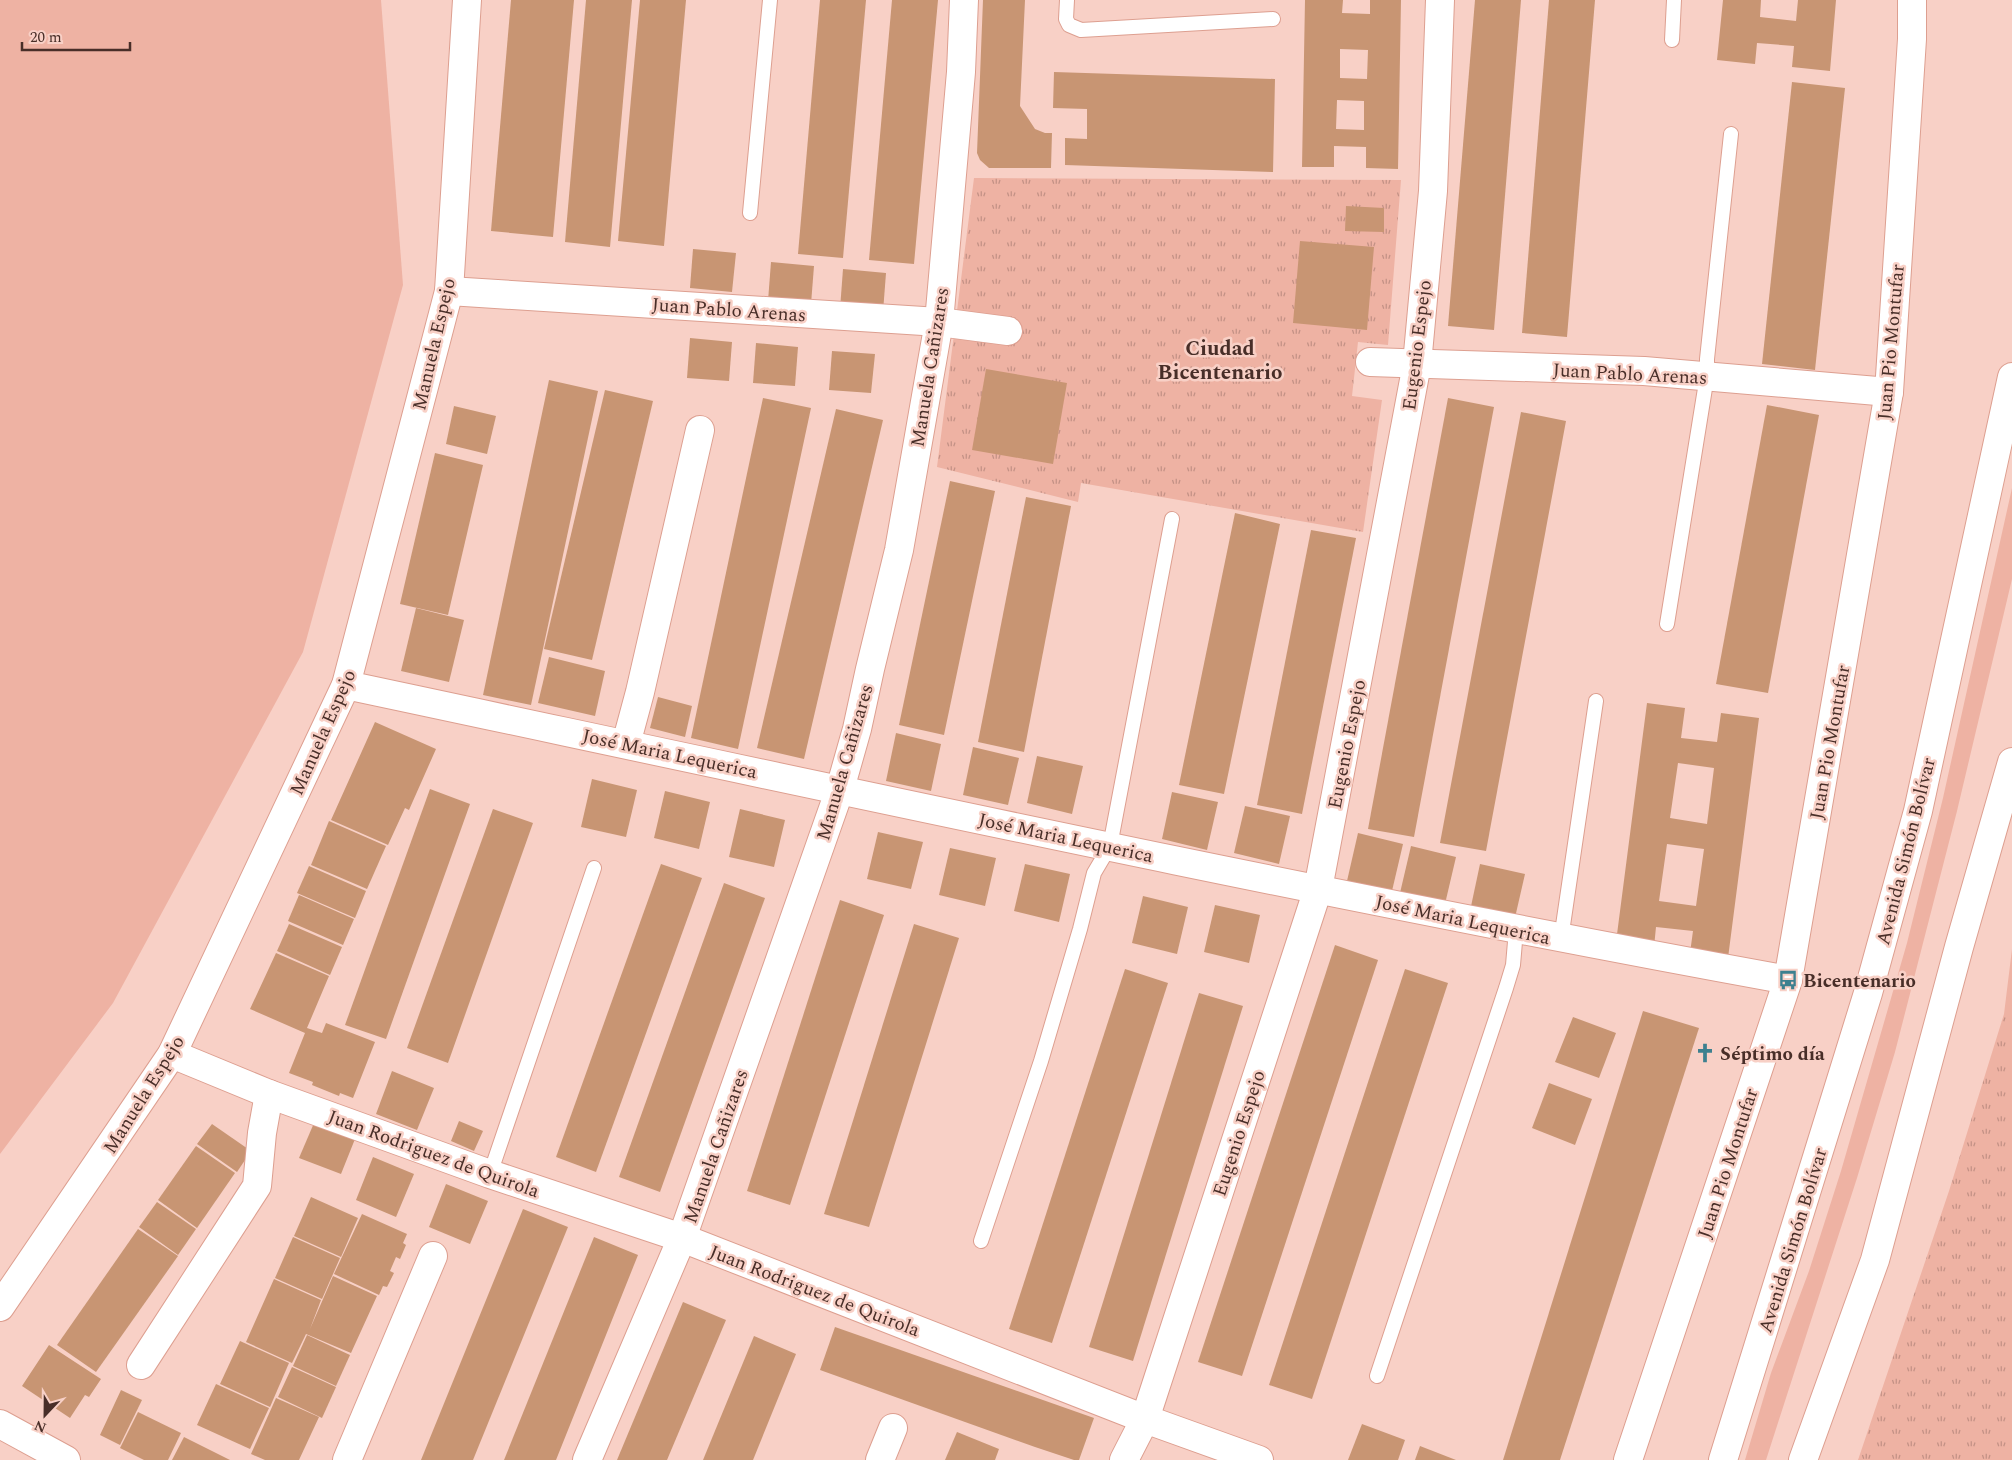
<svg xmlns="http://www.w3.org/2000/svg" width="2012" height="1460" viewBox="0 0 2012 1460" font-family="Spectral,serif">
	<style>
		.grass { fill: #eeb2a3 }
		.park { fill: url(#park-tufts) }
		.building { fill: #c89573; fill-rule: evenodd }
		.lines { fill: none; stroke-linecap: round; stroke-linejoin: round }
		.service-casing { stroke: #dd9f90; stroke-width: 16 }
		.minor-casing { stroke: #dd9f90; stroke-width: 30 }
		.trunk-casing { stroke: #dd9f90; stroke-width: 30 }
		.service { stroke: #fff; stroke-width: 14 }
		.minor { stroke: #fff; stroke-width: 28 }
		.trunk { stroke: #fff; stroke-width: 28 }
		.labels { text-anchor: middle; stroke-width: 5; stroke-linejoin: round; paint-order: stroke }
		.street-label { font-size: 19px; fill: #482e28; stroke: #f8d0c6 }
		.poi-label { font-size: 19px; font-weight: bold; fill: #482e28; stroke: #f8d0c6; text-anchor: start }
		.quarter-label { font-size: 21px; font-weight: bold; fill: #482e28; stroke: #f8d0c6 }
	</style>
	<defs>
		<pattern id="park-tufts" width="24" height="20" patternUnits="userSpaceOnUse" patternTransform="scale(1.25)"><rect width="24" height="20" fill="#eeb2a3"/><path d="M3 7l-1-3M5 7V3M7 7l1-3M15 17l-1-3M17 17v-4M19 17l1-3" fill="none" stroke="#c39185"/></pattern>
	</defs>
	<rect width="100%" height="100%" fill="#f8d0c6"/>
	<g class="grass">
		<path d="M 0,0 L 381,0 L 403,285 L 303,652 L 113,1003 L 0,1154 Z"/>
		<path d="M 2012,488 L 2012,579 L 1957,811 L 1895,1052 L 1857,1178 L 1766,1460 L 1745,1460 L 1771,1373 L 1809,1271 L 1841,1171 L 1907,943 L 1943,798 Z"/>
	</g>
	<g class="park">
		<path d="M 974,178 L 1401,180 L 1388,345 L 1358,342 L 1352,396 L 1382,400 L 1363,532 L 1081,483 L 1078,502 L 937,467 Z"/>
		<path d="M 2012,949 L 2012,1460 L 1858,1460 L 1949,1191 L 2004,1014 Z"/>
	</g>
	<g class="building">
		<path d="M 511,0 L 574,0 L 553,237 L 491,231 Z"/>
		<path d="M 586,0 L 632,0 L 610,247 L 565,242 Z"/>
		<path d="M 640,0 L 686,0 L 664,246 L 618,241 Z"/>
		<path d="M 820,0 L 866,0 L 843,258 L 798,254 Z"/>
		<path d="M 892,0 L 938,0 L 914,264 L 869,260 Z"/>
		<path d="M 983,0 L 1025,0 L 1020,106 L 1035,129 L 1045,133 L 1052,133 L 1051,168 L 989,168 L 980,160 L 977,153 Z"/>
		<path d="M 1305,0 L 1343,0 L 1342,13 L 1370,14 L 1370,0 L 1401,0 L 1398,169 L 1366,168 L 1366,147 L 1334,146 L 1334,167 L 1302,167 ZM 1340,49 L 1368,50 L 1367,79 L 1340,78 ZM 1337,100 L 1364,101 L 1364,130 L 1336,129 Z"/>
		<path d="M 1475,0 L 1521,0 L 1494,330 L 1448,326 Z"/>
		<path d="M 1549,0 L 1595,0 L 1567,337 L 1522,333 Z"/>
		<path d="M 1723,0 L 1761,0 L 1760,17 L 1796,21 L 1798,0 L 1836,0 L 1830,71 L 1792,67 L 1794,46 L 1757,43 L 1755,64 L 1717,60 Z"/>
		<path d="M 1054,72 L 1275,79 L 1273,172 L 1065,165 L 1065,138 L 1087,139 L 1087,109 L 1053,108 Z"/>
		<path d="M 1792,82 L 1845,88 L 1815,370 L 1762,364 Z"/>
		<path d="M 1346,206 L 1384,208 L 1384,232 L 1345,231 Z"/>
		<path d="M 1300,241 L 1374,247 L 1367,330 L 1293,323 Z"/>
		<path d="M 693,249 L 736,253 L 732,292 L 690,288 Z"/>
		<path d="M 771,262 L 814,266 L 811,304 L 768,301 Z"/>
		<path d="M 843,269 L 886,273 L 883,312 L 840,309 Z"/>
		<path d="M 690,338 L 732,342 L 729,381 L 687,378 Z"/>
		<path d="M 756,343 L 798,347 L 795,386 L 753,383 Z"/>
		<path d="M 832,351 L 875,354 L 871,393 L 829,390 Z"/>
		<path d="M 986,369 L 1067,383 L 1053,464 L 972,450 Z"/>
		<path d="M 549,380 L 598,391 L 531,705 L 483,695 Z"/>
		<path d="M 605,390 L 653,401 L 592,660 L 544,649 Z"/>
		<path d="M 763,398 L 811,408 L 738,749 L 691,738 Z"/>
		<path d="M 1448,398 L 1494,407 L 1414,837 L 1368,829 Z"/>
		<path d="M 1767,405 L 1819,415 L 1768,693 L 1716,684 Z"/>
		<path d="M 454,406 L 496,416 L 487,454 L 446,444 Z"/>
		<path d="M 836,409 L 883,420 L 804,759 L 757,748 Z"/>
		<path d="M 1521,412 L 1566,421 L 1486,851 L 1440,843 Z"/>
		<path d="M 435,453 L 483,465 L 448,615 L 400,604 Z"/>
		<path d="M 950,481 L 995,491 L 944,735 L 899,725 Z"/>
		<path d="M 1026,497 L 1071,506 L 1024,752 L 978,742 Z"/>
		<path d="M 1235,513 L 1280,524 L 1224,794 L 1179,785 Z"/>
		<path d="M 1311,530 L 1356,538 L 1302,814 L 1257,805 Z"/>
		<path d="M 416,608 L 464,620 L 449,682 L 401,671 Z"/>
		<path d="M 549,657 L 605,671 L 595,716 L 538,703 Z"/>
		<path d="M 658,697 L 692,706 L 685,737 L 650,728 Z"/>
		<path d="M 1647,703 L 1685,708 L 1681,738 L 1717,742 L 1721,713 L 1759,718 L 1728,958 L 1690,953 L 1693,931 L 1656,927 L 1654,947 L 1616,942 ZM 1678,763 L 1714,768 L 1707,824 L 1670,818 ZM 1667,844 L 1704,849 L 1696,906 L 1659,901 Z"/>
		<path d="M 375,722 L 436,749 L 409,810 L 405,808 L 388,845 L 331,820 Z"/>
		<path d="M 896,733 L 941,744 L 931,791 L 886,781 Z"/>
		<path d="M 973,747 L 1019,758 L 1008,805 L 963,795 Z"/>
		<path d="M 1037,756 L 1083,766 L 1072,814 L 1027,803 Z"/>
		<path d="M 592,779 L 637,790 L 626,837 L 581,827 Z"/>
		<path d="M 430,789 L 470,804 L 386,1039 L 345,1025 Z"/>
		<path d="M 665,791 L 710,802 L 699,849 L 654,838 Z"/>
		<path d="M 1172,792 L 1218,802 L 1207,850 L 1162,839 Z"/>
		<path d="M 1245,806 L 1290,816 L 1279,864 L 1234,853 Z"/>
		<path d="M 493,809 L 533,823 L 448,1063 L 407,1048 Z"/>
		<path d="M 740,809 L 785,820 L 774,867 L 729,857 Z"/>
		<path d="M 329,821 L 386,846 L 367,889 L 311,865 Z"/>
		<path d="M 878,832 L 923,842 L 911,889 L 867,879 Z"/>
		<path d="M 1358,833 L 1403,844 L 1392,891 L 1347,881 Z"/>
		<path d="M 1411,846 L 1456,857 L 1445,904 L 1400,893 Z"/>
		<path d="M 950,848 L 996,858 L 985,906 L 939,895 Z"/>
		<path d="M 661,864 L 702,878 L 596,1172 L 556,1157 Z"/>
		<path d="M 1025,864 L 1070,874 L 1059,922 L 1014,911 Z"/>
		<path d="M 1480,864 L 1525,874 L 1514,922 L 1470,911 Z"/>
		<path d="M 309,866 L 366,891 L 355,918 L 297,893 Z"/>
		<path d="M 724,883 L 765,898 L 660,1192 L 619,1177 Z"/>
		<path d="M 299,895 L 354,919 L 343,945 L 288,921 Z"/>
		<path d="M 1143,896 L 1188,907 L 1177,954 L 1132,943 Z"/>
		<path d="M 840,900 L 884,915 L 790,1205 L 747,1191 Z"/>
		<path d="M 1215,905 L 1260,915 L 1249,963 L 1204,952 Z"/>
		<path d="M 289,924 L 342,947 L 330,975 L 277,951 Z"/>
		<path d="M 914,924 L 959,938 L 869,1227 L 824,1214 Z"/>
		<path d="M 1335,945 L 1378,960 L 1242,1376 L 1198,1362 Z"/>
		<path d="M 276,953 L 329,976 L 307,1028 L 322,1033 L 326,1023 L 375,1042 L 353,1098 L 340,1093 L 339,1096 L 312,1085 L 313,1082 L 289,1073 L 305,1033 L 250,1009 Z"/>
		<path d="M 1125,969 L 1168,983 L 1052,1343 L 1009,1329 Z"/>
		<path d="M 1405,969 L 1448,983 L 1312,1399 L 1269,1385 Z"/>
		<path d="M 1199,993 L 1243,1006 L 1133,1361 L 1089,1347 Z"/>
		<path d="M 1643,1011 L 1699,1028 L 1560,1460 L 1503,1460 Z"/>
		<path d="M 1573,1017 L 1616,1033 L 1599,1078 L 1555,1062 Z"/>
		<path d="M 392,1071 L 434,1088 L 417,1130 L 376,1114 Z"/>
		<path d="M 1549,1083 L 1592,1099 L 1575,1145 L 1532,1128 Z"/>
		<path d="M 459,1121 L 483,1131 L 474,1151 L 451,1141 Z"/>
		<path d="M 314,1123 L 355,1139 L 341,1174 L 299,1158 Z"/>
		<path d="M 212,1124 L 251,1151 L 237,1172 L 197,1144 Z"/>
		<path d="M 196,1146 L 235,1173 L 197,1228 L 158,1200 Z"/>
		<path d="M 373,1157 L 414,1174 L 396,1217 L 356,1200 Z"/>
		<path d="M 446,1184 L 488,1201 L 470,1244 L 429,1227 Z"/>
		<path d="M 311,1197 L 358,1218 L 341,1257 L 294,1236 Z"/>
		<path d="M 157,1202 L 196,1229 L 178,1255 L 139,1227 Z"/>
		<path d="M 523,1209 L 568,1227 L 473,1460 L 421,1460 Z"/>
		<path d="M 362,1214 L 407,1234 L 403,1243 L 406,1245 L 400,1259 L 396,1257 L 390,1271 L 394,1273 L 387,1287 L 383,1286 L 379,1295 L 334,1274 Z"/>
		<path d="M 138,1229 L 178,1256 L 96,1372 L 57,1345 Z"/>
		<path d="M 293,1237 L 340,1258 L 322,1299 L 275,1278 Z"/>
		<path d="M 594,1237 L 638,1255 L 556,1460 L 504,1460 Z"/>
		<path d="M 333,1276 L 377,1296 L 351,1353 L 306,1334 L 292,1363 L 246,1342 L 274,1279 L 321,1300 L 310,1329 Z"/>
		<path d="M 683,1302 L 726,1320 L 667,1460 L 617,1460 Z"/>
		<path d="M 835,1327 L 1094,1418 L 1079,1460 L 1074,1460 L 1035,1447 L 820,1370 Z"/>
		<path d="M 307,1335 L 350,1355 L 336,1386 L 293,1366 Z"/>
		<path d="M 754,1336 L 796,1354 L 753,1460 L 703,1460 Z"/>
		<path d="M 240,1341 L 289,1363 L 270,1407 L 220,1384 Z"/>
		<path d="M 49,1345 L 101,1379 L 89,1397 L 85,1395 L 70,1418 L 22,1386 Z"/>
		<path d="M 292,1367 L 336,1387 L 322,1418 L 278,1397 Z"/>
		<path d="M 216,1384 L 269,1408 L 250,1449 L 197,1425 Z"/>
		<path d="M 121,1390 L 142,1400 L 120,1445 L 100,1435 Z"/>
		<path d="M 276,1398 L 319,1417 L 299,1460 L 265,1460 L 251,1454 Z"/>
		<path d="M 138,1412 L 181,1433 L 168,1460 L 144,1460 L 120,1448 Z"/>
		<path d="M 1362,1424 L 1405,1440 L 1398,1460 L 1348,1460 Z"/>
		<path d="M 957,1432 L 999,1449 L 995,1460 L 945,1460 Z"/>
		<path d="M 184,1437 L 230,1460 L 172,1460 Z"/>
		<path d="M 1420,1446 L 1456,1460 L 1415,1460 Z"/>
	</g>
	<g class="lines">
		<defs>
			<g id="service">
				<path d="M 1067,0 L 1066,19 L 1069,25 L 1081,30 L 1273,19"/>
				<path d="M 1672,40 L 1674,0"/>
				<path d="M 750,213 L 770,0"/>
				<path d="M 1667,624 L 1707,376 L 1707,359 L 1731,134"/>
				<path d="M 1561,939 L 1596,701"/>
				<path d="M 490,1174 L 594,868"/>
				<path d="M 981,1241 L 1041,1061 L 1080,929 L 1094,873 L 1110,846 L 1172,519"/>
				<path d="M 1377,1376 L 1506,988 L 1513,965 L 1516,930"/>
			</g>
			<g id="minor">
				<path d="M 449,291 L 939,322 L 1008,331"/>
				<path d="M 1370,362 L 1644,371 L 1889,392"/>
				<path d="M 346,685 C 826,787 1305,892 1788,980"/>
				<path d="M 626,744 L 640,692 L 700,430"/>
				<path d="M 172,1054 L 269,1094 L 490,1174 L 682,1238 L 1145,1419 L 1259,1460"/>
				<path d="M 0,1307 L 172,1054 L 346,685 L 449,291 L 467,0"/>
				<path d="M 141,1365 L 257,1186 L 262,1133 L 269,1094"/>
				<path d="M 0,1424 L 66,1460"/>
				<path d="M 347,1460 L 433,1256"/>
				<path d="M 587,1460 L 682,1238 L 840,789 L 857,729 L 870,669 L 899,550 L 939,322 L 961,72 L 964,0"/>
				<path d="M 880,1460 L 893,1428"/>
				<path d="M 1124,1460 L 1145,1419 L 1318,889 L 1417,364 L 1433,191 L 1440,0"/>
				<path d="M 1628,1460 L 1788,980 L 1889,392 L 1912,39 L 1912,0"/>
			</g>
			<g id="trunk">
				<path d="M 1723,1460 L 1868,993 L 1918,811 L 2012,377"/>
				<path d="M 1803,1460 L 1875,1260 L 1959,947 L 2012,762"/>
			</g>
		</defs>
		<use href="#service" class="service-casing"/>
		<use href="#minor" class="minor-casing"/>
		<use href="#trunk" class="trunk-casing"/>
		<use href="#service" class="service"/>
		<use href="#minor" class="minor"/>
		<use href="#trunk" class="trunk"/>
	</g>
	<defs>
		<symbol id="bus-bare" viewBox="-9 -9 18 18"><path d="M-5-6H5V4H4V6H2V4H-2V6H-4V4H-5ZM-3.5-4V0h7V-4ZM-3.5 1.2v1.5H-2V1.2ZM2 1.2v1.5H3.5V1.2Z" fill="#3d808f" stroke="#f8d0c6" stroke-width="2.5" paint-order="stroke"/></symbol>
		<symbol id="church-bare" viewBox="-9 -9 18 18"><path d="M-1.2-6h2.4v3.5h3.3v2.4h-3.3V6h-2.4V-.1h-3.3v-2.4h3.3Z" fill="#3d808f" stroke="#f8d0c6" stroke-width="2.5" paint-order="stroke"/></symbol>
	</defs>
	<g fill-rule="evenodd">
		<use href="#bus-bare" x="1774" y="966" width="28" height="28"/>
		<use href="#church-bare" x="1691" y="1039" width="28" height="28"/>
	</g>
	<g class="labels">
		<g class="street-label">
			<text transform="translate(729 309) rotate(4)" y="7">Juan Pablo Arenas</text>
			<text transform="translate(1890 342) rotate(-85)" y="7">Juan Pio Montufar</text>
			<text transform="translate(433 344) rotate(-77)" y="7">Manuela Espejo</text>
			<text transform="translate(1416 345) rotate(-83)" y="7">Eugenio Espejo</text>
			<text transform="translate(929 367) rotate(-81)" y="7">Manuela Cañizares</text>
			<text transform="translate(1630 373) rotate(3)" y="7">Juan Pablo Arenas</text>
			<text transform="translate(322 732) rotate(-66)" y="7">Manuela Espejo</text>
			<text transform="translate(1829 742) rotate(-80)" y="7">Juan Pio Montufar</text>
			<text transform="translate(1346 744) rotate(-79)" y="7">Eugenio Espejo</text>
			<text transform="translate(670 753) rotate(12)" y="7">José Maria Lequerica</text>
			<text transform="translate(844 762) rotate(-74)" y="7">Manuela Cañizares</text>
			<text transform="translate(1066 837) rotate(12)" y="7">José Maria Lequerica</text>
			<text transform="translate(1905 851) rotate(-76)" y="7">Avenida Simón Bolívar</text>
			<text transform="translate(1463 919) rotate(12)" y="7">José Maria Lequerica</text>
			<text transform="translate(143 1094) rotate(-58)" y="7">Manuela Espejo</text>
			<text transform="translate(1238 1133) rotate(-72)" y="7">Eugenio Espejo</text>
			<text transform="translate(715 1146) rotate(-71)" y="7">Manuela Cañizares</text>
			<text transform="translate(434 1153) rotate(20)" y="7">Juan Rodriguez de Quirola</text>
			<text transform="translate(1727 1163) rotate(-72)" y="7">Juan Pio Montufar</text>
			<text transform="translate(1792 1240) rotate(-73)" y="7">Avenida Simón Bolívar</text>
			<text transform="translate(815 1290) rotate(21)" y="7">Juan Rodriguez de Quirola</text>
		</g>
		<g class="poi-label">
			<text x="1803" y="987">Bicentenario</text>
			<text x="1720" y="1060">Séptimo día</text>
		</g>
		<g class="quarter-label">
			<text x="1220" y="355">Ciudad<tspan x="1220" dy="24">Bicentenario</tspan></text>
		</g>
	</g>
	<g transform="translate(45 1415) rotate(202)" stroke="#f8d0c6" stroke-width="4" paint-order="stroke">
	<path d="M0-4L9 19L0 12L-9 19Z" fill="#482e28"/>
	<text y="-8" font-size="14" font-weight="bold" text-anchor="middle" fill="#482e28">N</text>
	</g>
	<path d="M22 42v8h108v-8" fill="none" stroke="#482e28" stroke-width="2.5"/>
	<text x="30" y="42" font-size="15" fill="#482e28" stroke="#f8d0c6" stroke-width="4" paint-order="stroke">20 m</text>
</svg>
